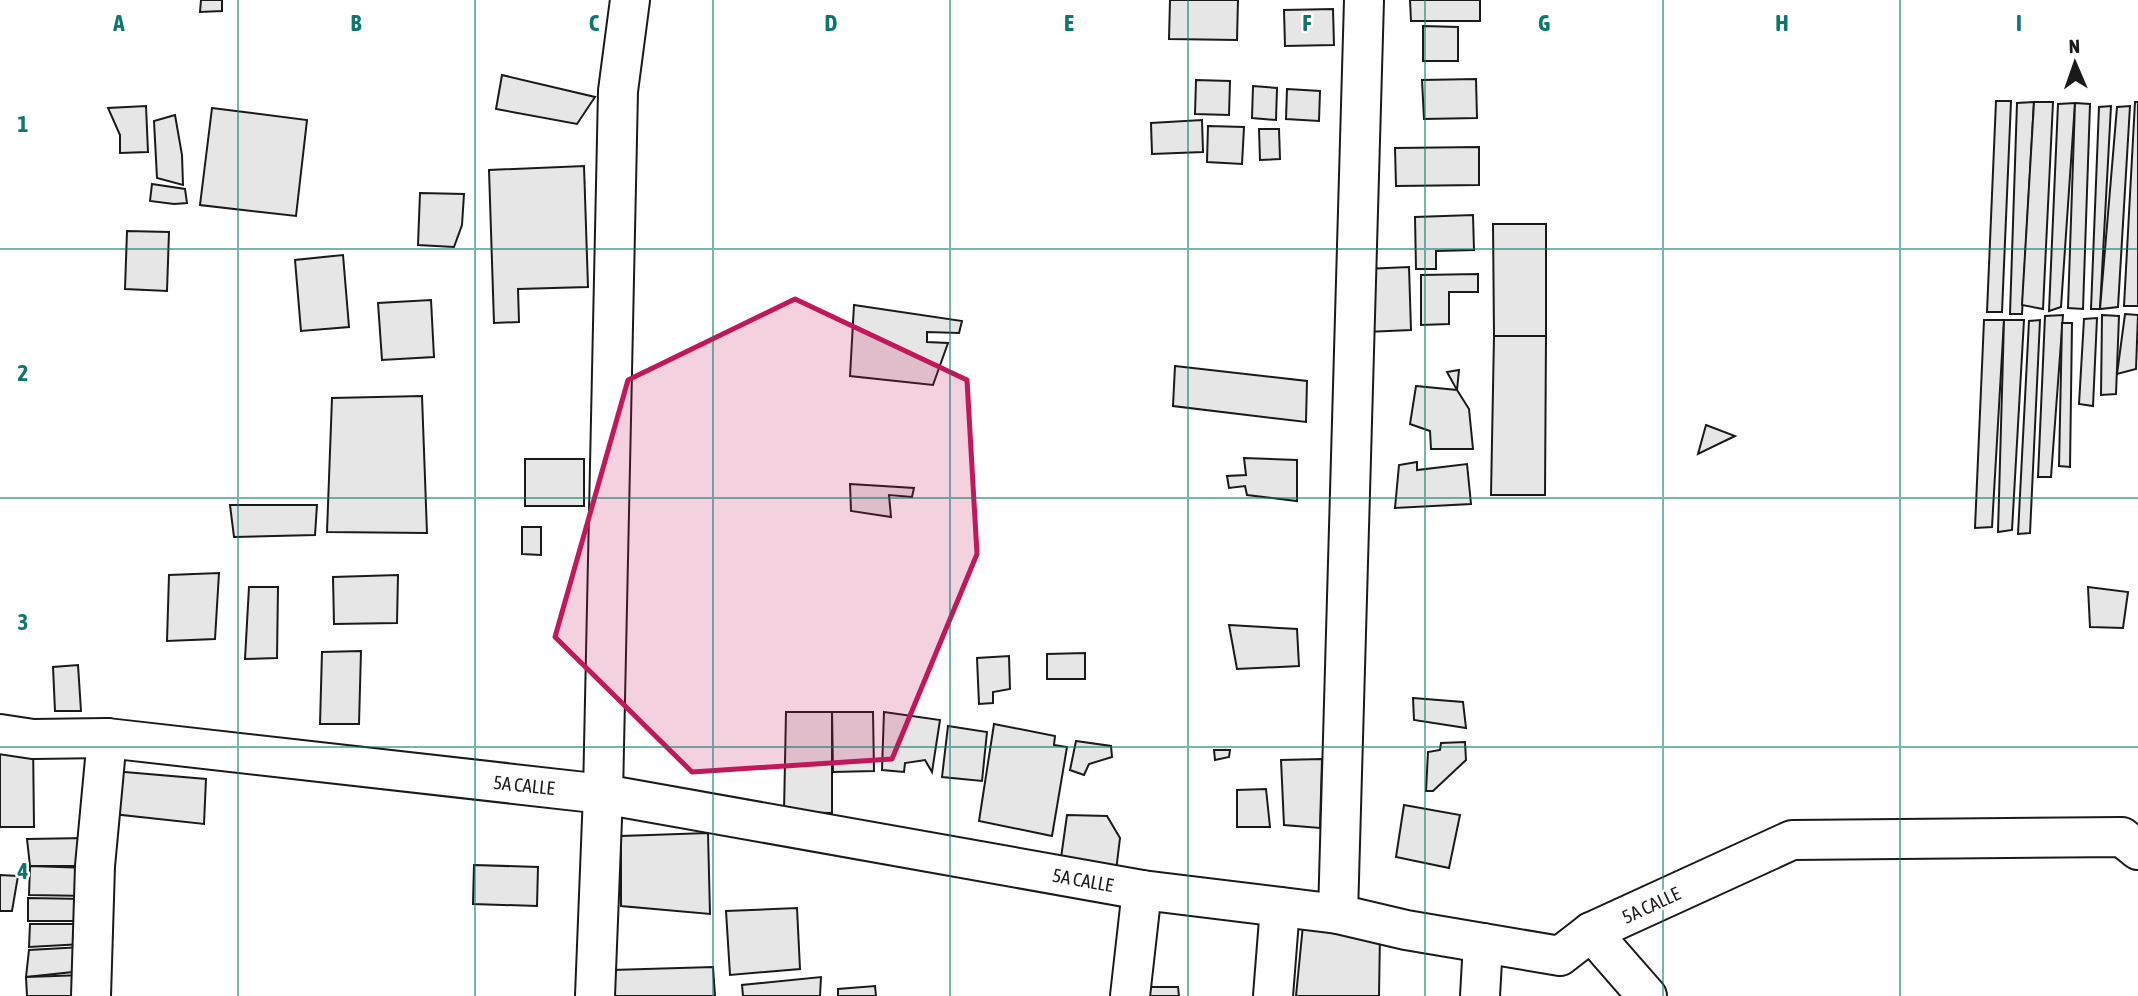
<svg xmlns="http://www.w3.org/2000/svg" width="2138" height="996" viewBox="0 0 2138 996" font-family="'Asap Condensed',sans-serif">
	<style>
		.building { fill: #e6e6e6; stroke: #1a1a1a; stroke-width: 2 }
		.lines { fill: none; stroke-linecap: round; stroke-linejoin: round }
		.minor-casing { stroke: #1a1a1a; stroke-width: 42 }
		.minor { stroke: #fff; stroke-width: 38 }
		.marked { fill: #c2185b; fill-opacity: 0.2; stroke: #c2185b; stroke-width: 5; stroke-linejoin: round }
		.grid { fill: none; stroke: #0f766e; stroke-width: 2; stroke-opacity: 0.55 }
		.labels { text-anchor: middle; stroke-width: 5; stroke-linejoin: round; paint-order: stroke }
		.street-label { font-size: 19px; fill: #1a1a1a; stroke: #fff }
		.grid-label { font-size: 23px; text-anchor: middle; font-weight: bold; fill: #0f766e; stroke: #fff; stroke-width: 5; stroke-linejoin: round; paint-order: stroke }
	</style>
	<rect width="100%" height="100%" fill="#fff"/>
	<g class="building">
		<path d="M 201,0 L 222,0 L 222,11 L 200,12 Z"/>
		<path d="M 1170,0 L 1238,0 L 1237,40 L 1169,39 Z"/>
		<path d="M 1410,0 L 1480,0 L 1480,21 L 1411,21 Z"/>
		<path d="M 1333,9 L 1334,45 L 1285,46 L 1284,10 Z"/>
		<path d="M 1423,26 L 1458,27 L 1458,61 L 1423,61 Z"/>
		<path d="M 502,75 L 595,97 L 577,124 L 496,109 Z"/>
		<path d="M 1476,79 L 1477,118 L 1424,119 L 1422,80 Z"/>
		<path d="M 1196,80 L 1230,81 L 1229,115 L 1195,114 Z"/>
		<path d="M 1253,86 L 1277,88 L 1276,120 L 1252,118 Z"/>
		<path d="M 1287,89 L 1320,91 L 1319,121 L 1286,119 Z"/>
		<path d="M 1996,101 L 2011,101 L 2002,312 L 1987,312 Z"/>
		<path d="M 2034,102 L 2022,314 L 2010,314 L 2017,103 Z"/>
		<path d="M 2034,102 L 2053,102 L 2043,309 L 2022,305 Z"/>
		<path d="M 2135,102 L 2138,102 L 2138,306 L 2124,306 Z"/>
		<path d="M 2075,103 L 2061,307 L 2049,311 L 2058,104 Z"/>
		<path d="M 2075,103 L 2090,104 L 2083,309 L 2068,308 Z"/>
		<path d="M 146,106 L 148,152 L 120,153 L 120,135 L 108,108 Z"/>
		<path d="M 2111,106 L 2100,309 L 2091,309 L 2099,107 Z"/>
		<path d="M 2130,106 L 2118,307 L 2100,309 L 2117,107 Z"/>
		<path d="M 212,108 L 307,120 L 296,216 L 200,205 Z"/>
		<path d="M 175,115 L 182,155 L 183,185 L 157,178 L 154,121 Z"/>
		<path d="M 1202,120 L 1203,152 L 1152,154 L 1151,123 Z"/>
		<path d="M 1208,126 L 1244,127 L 1242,164 L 1207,162 Z"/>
		<path d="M 1259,129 L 1279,129 L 1280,159 L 1260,160 Z"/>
		<path d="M 1479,147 L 1479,185 L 1396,186 L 1395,148 Z"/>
		<path d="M 584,166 L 588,287 L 518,289 L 519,322 L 494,323 L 489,170 Z"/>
		<path d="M 152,184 L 185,189 L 187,203 L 174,204 L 150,201 Z"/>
		<path d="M 420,193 L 464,194 L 462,225 L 454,247 L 418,245 Z"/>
		<path d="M 1473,215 L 1474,250 L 1436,251 L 1436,269 L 1416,269 L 1415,217 Z"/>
		<path d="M 1493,224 L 1546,224 L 1546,336 L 1494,336 Z"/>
		<path d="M 127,231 L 169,232 L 167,291 L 125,289 Z"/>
		<path d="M 343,255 L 349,327 L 301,331 L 295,260 Z"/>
		<path d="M 1409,267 L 1411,330 L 1366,332 L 1364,269 Z"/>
		<path d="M 1478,274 L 1478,292 L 1449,292 L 1449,324 L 1421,325 L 1421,275 Z"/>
		<path d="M 431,300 L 434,357 L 382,360 L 378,303 Z"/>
		<path d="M 854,305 L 962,321 L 959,333 L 927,332 L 927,342 L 948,343 L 933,385 L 850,376 Z"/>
		<path d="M 2125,314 L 2138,315 L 2136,369 L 2117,374 Z"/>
		<path d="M 2063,315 L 2051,477 L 2038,477 L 2045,316 Z"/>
		<path d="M 2102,315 L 2119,316 L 2116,394 L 2101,395 Z"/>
		<path d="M 2097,318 L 2093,406 L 2079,404 L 2084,319 Z"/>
		<path d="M 1984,320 L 2004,320 L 1992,527 L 1975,528 Z"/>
		<path d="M 2004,320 L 2024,320 L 2012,530 L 1998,532 Z"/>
		<path d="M 2040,320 L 2030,533 L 2018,534 L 2029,321 Z"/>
		<path d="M 2062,323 L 2072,323 L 2070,467 L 2059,466 Z"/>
		<path d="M 1494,336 L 1546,336 L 1545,495 L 1491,495 Z"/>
		<path d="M 1175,366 L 1307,381 L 1306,422 L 1173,406 Z"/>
		<path d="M 1459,370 L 1457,390 L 1447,372 Z"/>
		<path d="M 1416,386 L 1457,390 L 1469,409 L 1473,449 L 1431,449 L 1430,431 L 1410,424 Z"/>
		<path d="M 422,396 L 427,533 L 327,532 L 332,398 Z"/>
		<path d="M 1706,425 L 1735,436 L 1698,454 Z"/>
		<path d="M 1244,458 L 1297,460 L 1297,501 L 1247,495 L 1245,486 L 1229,488 L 1227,476 L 1246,475 Z"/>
		<rect x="525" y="459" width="59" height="47"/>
		<path d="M 1417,462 L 1417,470 L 1467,464 L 1471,504 L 1395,508 L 1399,465 Z"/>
		<path d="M 850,484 L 914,488 L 912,497 L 889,495 L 891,517 L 851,511 Z"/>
		<path d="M 230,505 L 317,505 L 315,535 L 234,537 Z"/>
		<path d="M 522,527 L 541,527 L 541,555 L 522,554 Z"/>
		<path d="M 219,573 L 215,639 L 167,641 L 169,575 Z"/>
		<path d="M 398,575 L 397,623 L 334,624 L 333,577 Z"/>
		<path d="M 249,587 L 278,587 L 277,658 L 245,659 Z"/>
		<path d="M 2088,587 L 2128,592 L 2123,628 L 2090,627 Z"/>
		<path d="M 1229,625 L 1297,629 L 1299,666 L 1237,669 Z"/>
		<path d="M 361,651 L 359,724 L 320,724 L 322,652 Z"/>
		<path d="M 1085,653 L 1085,679 L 1047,679 L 1047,654 Z"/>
		<path d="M 1009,656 L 1010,689 L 993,692 L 993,703 L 979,704 L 977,658 Z"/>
		<path d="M 78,665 L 81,711 L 55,711 L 53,667 Z"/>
		<path d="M 1413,698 L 1463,702 L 1466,728 L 1414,720 Z"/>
		<path d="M 786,712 L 832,712 L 832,813 L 784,812 Z"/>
		<path d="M 832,712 L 873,712 L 874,771 L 833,772 Z"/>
		<path d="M 884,712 L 940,720 L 932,772 L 925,760 L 905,763 L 904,772 L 882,770 Z"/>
		<path d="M 994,724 L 1055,736 L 1054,745 L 1067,747 L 1052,836 L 979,821 Z"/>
		<path d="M 948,726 L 987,732 L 982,781 L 942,777 Z"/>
		<path d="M 0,739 L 33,739 L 34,827 L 0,827 Z"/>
		<path d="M 1076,741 L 1111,746 L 1112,757 L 1089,764 L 1084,775 L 1070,770 Z"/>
		<path d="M 1465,742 L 1466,760 L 1433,791 L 1426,791 L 1428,752 L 1440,750 L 1441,743 Z"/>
		<path d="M 1214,750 L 1230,750 L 1229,757 L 1215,760 Z"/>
		<path d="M 1322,759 L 1320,828 L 1284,825 L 1281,760 Z"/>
		<path d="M 113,771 L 206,779 L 204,824 L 113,814 Z"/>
		<path d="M 1266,789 L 1270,827 L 1237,827 L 1237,790 Z"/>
		<path d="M 1404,805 L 1460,815 L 1449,868 L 1396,857 Z"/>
		<path d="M 1067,815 L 1107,816 L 1120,838 L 1116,871 L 1060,865 Z"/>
		<path d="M 708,833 L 710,914 L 621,906 L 621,836 Z"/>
		<path d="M 87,838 L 95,866 L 30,866 L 27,839 Z"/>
		<path d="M 474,865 L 538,867 L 537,906 L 473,904 Z"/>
		<path d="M 30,866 L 88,868 L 87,896 L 29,895 Z"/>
		<path d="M 0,875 L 18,876 L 12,911 L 0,911 Z"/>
		<path d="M 28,898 L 85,899 L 87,921 L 28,921 Z"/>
		<path d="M 797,908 L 800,969 L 730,975 L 726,911 Z"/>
		<path d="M 30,924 L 84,924 L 83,944 L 29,947 Z"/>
		<path d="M 1303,925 L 1380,934 L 1379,996 L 1296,996 Z"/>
		<path d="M 82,947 L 82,971 L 26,977 L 29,950 Z"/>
		<path d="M 713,967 L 715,996 L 610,996 L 612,970 Z"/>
		<path d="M 84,975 L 83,996 L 27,996 L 26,977 Z"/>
		<path d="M 821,977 L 820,996 L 743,996 L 742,985 Z"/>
		<path d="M 875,986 L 876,996 L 838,996 L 838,989 Z"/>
		<path d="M 1144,987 L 1178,987 L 1179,996 L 1144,996 Z"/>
	</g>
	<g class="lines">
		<defs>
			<g id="minor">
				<path d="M 0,734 L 33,739 L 107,738 L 603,794 L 1142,890 L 1338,914 L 1406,930 L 1560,956 L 1591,932 L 1792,840 L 2122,837 L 2138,850"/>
				<path d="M 1338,914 L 1364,0"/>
				<path d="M 1591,932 L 1647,996"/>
				<path d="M 91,996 L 95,866 L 107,738"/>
				<path d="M 595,996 L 603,794 L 618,91 L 630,0"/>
				<path d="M 1130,996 L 1142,890"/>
				<path d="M 1273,996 L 1280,907"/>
				<path d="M 1480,996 L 1483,943"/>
			</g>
		</defs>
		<use href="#minor" class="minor-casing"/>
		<use href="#minor" class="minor"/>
	</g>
	<path class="marked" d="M 795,299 L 967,380 L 977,554 L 892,759 L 692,772 L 555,637 L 628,380 Z"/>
	<path class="grid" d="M 238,0 L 238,996M 475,0 L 475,996M 713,0 L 713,996M 950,0 L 950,996M 1188,0 L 1188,996M 1425,0 L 1425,996M 1663,0 L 1663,996M 1900,0 L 1900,996M 0,249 L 2138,249M 0,498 L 2138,498M 0,747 L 2138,747"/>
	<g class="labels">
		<g class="street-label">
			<text transform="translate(524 785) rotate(6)" y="7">5A CALLE</text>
			<text transform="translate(1083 880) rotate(10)" y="7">5A CALLE</text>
			<text transform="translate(1651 905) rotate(-25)" y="7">5A CALLE</text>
		</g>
	</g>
	<g class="grid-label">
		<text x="119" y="31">A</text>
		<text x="356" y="31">B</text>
		<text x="594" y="31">C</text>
		<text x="831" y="31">D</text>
		<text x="1069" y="31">E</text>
		<text x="1307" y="31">F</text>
		<text x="1544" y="31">G</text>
		<text x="1782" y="31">H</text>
		<text x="2019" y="31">I</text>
		<text x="23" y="132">1</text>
		<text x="23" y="381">2</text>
		<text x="23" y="630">3</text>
		<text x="23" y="879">4</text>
	</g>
	<g transform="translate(2075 63) rotate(358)" stroke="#ffffff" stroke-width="5" paint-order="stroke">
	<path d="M0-5L12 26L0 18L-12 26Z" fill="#1a1a1a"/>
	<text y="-10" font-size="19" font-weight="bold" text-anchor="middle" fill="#1a1a1a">N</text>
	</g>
</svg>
